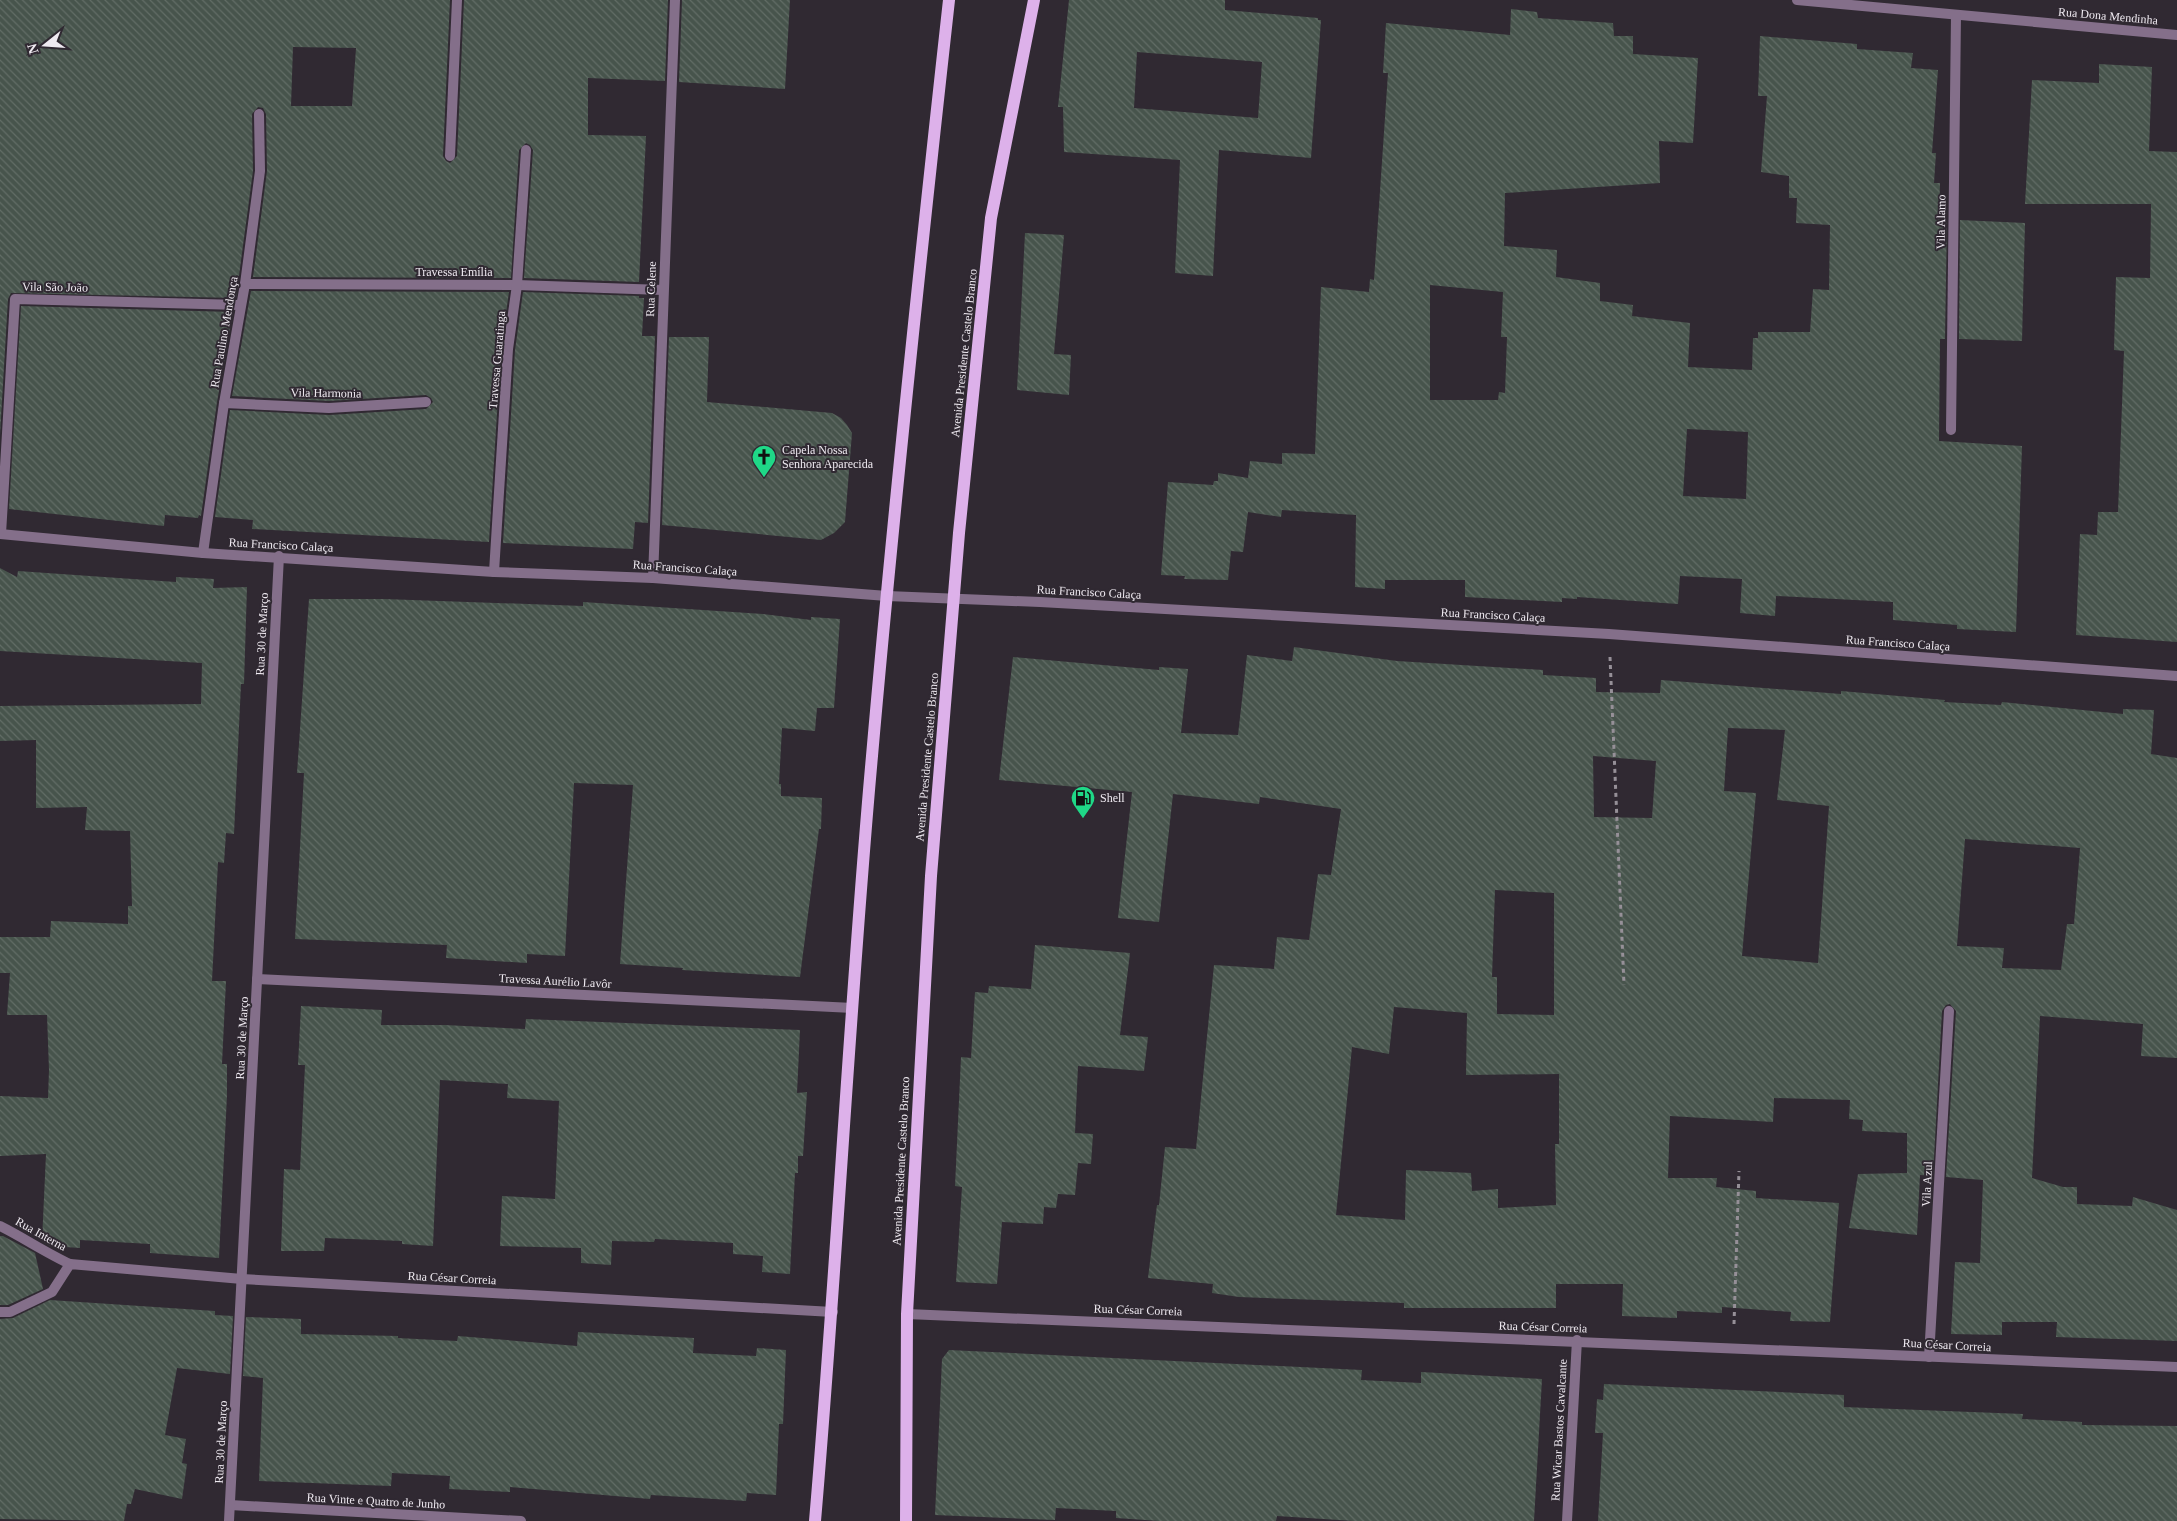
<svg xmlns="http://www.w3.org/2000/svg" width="2177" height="1521" viewBox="0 0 2177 1521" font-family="'Times New Roman',serif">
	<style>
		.building { fill: url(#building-back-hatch); fill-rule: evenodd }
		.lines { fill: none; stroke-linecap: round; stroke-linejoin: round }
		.path { stroke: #969098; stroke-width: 3; stroke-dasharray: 4 4; stroke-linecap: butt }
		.lane { stroke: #846f8a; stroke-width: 10 }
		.street { stroke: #846f8a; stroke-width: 10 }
		.primary { stroke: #ddb1ea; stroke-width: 12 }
		.labels { text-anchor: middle; stroke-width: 4; stroke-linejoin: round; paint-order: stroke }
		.street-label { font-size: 12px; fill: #efeaf1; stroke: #302932 }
		.poi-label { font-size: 12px; fill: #efeaf1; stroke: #302932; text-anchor: start }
	</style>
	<defs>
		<pattern id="building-back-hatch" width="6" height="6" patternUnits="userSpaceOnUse" patternTransform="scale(1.25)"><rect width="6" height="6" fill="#47544c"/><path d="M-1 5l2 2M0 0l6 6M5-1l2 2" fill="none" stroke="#626d66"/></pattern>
	</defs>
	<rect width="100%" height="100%" fill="#302932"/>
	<g class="building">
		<path d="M 0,0 L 450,0 L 443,156 L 446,161 L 450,163 L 457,156 L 464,0 L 668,0 L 665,81 L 588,78 L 588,135 L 646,136 L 639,282 L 524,278 L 533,150 L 530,145 L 526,143 L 519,150 L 511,278 L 253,277 L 267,171 L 266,114 L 263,108 L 258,107 L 252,114 L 253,171 L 236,298 L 11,293 L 8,299 L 0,435 ZM 293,47 L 356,48 L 352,106 L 291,106 Z"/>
		<path d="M 682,0 L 790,0 L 785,89 L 679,82 Z"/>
		<path d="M 1069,0 L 1225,0 L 1225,10 L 1318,18 L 1318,20 L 1321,20 L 1311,158 L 1219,150 L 1213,276 L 1175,273 L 1180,160 L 1064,152 L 1063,107 L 1058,107 ZM 1137,52 L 1262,62 L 1258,118 L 1134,108 Z"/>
		<path d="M 1511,9 L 1537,12 L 1538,18 L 1613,23 L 1614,36 L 1633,36 L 1633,54 L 1698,58 L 1693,143 L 1659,141 L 1660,183 L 1505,193 L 1504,246 L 1557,250 L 1556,277 L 1600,283 L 1600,301 L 1633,305 L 1632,316 L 1690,323 L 1688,367 L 1752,370 L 1753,338 L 1758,338 L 1758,332 L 1810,332 L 1813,289 L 1829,290 L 1830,225 L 1796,223 L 1797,198 L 1789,198 L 1789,176 L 1761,172 L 1767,96 L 1758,96 L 1760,36 L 1857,44 L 1857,49 L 1913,53 L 1911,68 L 1938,70 L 1932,153 L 1936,153 L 1934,183 L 1940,183 L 1939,219 L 1947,220 L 1945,339 L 1940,339 L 1939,441 L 2022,446 L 2016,632 L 1957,629 L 1957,625 L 1893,620 L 1893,602 L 1776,596 L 1775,616 L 1740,613 L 1742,579 L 1680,576 L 1678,604 L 1577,597 L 1577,599 L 1562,598 L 1562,602 L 1465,597 L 1465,580 L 1385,580 L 1385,589 L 1355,587 L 1356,515 L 1282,510 L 1281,517 L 1248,512 L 1243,552 L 1231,551 L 1228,580 L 1184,579 L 1185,576 L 1161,575 L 1168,482 L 1213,485 L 1214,481 L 1218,481 L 1218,473 L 1248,478 L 1250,461 L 1282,464 L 1282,453 L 1315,454 L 1321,287 L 1369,292 L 1370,279 L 1374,280 L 1388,73 L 1383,73 L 1386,23 L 1510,35 ZM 1430,285 L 1503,292 L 1501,337 L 1507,337 L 1505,393 L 1499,392 L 1498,400 L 1430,400 ZM 1687,429 L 1748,432 L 1746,499 L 1683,496 Z"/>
		<path d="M 2099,64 L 2152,67 L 2149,151 L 2177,152 L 2177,642 L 2076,635 L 2080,534 L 2097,535 L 2098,512 L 2118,512 L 2124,351 L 2114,350 L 2116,277 L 2150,278 L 2151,204 L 2025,204 L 2032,80 L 2099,83 Z"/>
		<path d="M 1960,220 L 2025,223 L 2022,341 L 1959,339 Z"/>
		<path d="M 1025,233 L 1064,235 L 1054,354 L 1071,355 L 1069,395 L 1017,390 Z"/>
		<path d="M 251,291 L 509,292 L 501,349 L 489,542 L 252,529 L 253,520 L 215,517 L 230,410 L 329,415 L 426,409 L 433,402 L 431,398 L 426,395 L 329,401 L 232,396 Z"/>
		<path d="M 523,292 L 639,296 L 639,298 L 644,298 L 642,336 L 655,336 L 648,523 L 635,522 L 633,549 L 503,543 L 515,350 Z"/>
		<path d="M 21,306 L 233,312 L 217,402 L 201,516 L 199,515 L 198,518 L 165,515 L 164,526 L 9,509 Z"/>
		<path d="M 669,337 L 709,337 L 707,402 L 832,413 L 841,418 L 847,425 L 852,433 L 845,522 L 834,533 L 821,540 L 662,525 Z"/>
		<path d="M 0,568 L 17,577 L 18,571 L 176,582 L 176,577 L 214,579 L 213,588 L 247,587 L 244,684 L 241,684 L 234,834 L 226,833 L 224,863 L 218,862 L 212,981 L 226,981 L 222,1064 L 227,1064 L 227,1095 L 219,1258 L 150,1253 L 150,1244 L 80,1240 L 80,1248 L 50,1246 L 42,1241 L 46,1154 L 0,1156 L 0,1096 L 48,1098 L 49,1070 L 47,1015 L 7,1015 L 10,973 L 0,973 L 0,937 L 50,937 L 51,921 L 128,924 L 128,906 L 132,906 L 130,831 L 85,830 L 87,807 L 36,808 L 36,740 L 0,741 L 0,706 L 201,704 L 202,663 L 0,651 Z"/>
		<path d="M 309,599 L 384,599 L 583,606 L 583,602 L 763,614 L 811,620 L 811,617 L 840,619 L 834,708 L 817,708 L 815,731 L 782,728 L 779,784 L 781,784 L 781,796 L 822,798 L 821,829 L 819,829 L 800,977 L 682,970 L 683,968 L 620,964 L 633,785 L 574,783 L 565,956 L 527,954 L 527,963 L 446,958 L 447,945 L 295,939 L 304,773 L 297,773 Z"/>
		<path d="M 1294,647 L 1397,661 L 1543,670 L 1543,675 L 1596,678 L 1596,692 L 1660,693 L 1661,680 L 1841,694 L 1841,691 L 1945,700 L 1944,702 L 2001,705 L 2002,702 L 2123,714 L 2123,709 L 2154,710 L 2151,754 L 2177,758 L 2177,1058 L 2141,1056 L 2143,1024 L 2040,1016 L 2032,1178 L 2063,1187 L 2077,1187 L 2077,1204 L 2132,1206 L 2133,1197 L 2177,1210 L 2177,1341 L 2056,1337 L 2057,1322 L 2002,1322 L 2002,1335 L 1951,1334 L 1955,1262 L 1980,1263 L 1983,1180 L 1946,1177 L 1956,1011 L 1950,1004 L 1946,1005 L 1942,1011 L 1933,1176 L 1920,1175 L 1917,1235 L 1849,1228 L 1858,1174 L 1907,1173 L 1907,1133 L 1862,1131 L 1863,1120 L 1849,1119 L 1850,1100 L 1774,1098 L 1773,1122 L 1670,1116 L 1668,1178 L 1717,1178 L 1716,1187 L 1756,1191 L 1756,1198 L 1839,1203 L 1830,1322 L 1790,1321 L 1791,1312 L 1722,1307 L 1722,1313 L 1677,1311 L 1677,1318 L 1622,1316 L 1623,1284 L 1556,1284 L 1556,1308 L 1404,1308 L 1404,1303 L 1239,1297 L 1212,1293 L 1213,1284 L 1148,1278 L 1157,1205 L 1159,1205 L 1165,1147 L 1196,1149 L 1214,965 L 1274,969 L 1277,937 L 1309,940 L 1318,874 L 1331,875 L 1341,809 L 1260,797 L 1259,804 L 1173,794 L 1159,922 L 1118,918 L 1132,792 L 999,780 L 1013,657 L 1159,670 L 1159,667 L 1188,669 L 1181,733 L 1238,735 L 1247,655 L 1292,661 ZM 1728,728 L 1785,730 L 1777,800 L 1829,806 L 1818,963 L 1742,956 L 1756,793 L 1724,791 ZM 1593,756 L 1656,761 L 1652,818 L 1594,817 ZM 1965,839 L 2080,848 L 2074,924 L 2067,924 L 2061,970 L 2002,968 L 2004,948 L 1957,946 ZM 1495,890 L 1554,893 L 1554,1015 L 1497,1014 L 1497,977 L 1492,977 ZM 1394,1007 L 1467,1013 L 1466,1075 L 1559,1074 L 1559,1144 L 1555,1144 L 1556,1205 L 1498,1208 L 1498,1189 L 1472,1191 L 1471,1173 L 1406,1170 L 1405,1220 L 1336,1215 L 1352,1047 L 1389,1054 Z"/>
		<path d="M 1035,945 L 1130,953 L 1120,1035 L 1148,1037 L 1144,1071 L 1078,1066 L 1075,1133 L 1093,1134 L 1091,1164 L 1078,1163 L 1075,1195 L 1058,1194 L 1056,1208 L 1044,1207 L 1043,1224 L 1002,1222 L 997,1284 L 956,1282 L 962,1187 L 955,1186 L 961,1057 L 971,1058 L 975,992 L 988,993 L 989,986 L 1031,989 Z"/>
		<path d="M 301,1006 L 382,1010 L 381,1025 L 445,1025 L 525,1029 L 526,1019 L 800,1030 L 797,1093 L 807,1092 L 803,1156 L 798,1156 L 798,1173 L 795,1173 L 790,1274 L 762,1272 L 763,1256 L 733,1254 L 733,1243 L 655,1239 L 654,1242 L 612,1241 L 611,1265 L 581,1263 L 581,1248 L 500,1246 L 502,1196 L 555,1199 L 559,1101 L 507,1098 L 508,1084 L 440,1080 L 433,1246 L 402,1244 L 402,1241 L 325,1238 L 324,1251 L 281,1251 L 284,1169 L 300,1170 L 305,1065 L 298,1065 Z"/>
		<path d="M 0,1236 L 3,1236 L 35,1253 L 43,1289 L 8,1305 L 0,1305 Z"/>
		<path d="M 50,1300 L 215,1311 L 215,1315 L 233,1316 L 230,1374 L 177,1368 L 165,1435 L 186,1439 L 182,1463 L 187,1464 L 182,1499 L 135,1489 L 131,1504 L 127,1504 L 124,1521 L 0,1519 L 0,1319 L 13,1318 Z"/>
		<path d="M 246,1317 L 301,1319 L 301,1334 L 398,1336 L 398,1338 L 457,1341 L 458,1336 L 577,1346 L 578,1332 L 694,1338 L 693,1353 L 756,1356 L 757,1348 L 786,1350 L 783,1424 L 779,1424 L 776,1495 L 747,1493 L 746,1501 L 651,1495 L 650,1499 L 510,1487 L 510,1492 L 449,1489 L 450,1476 L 392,1473 L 391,1486 L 259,1481 L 263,1378 L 243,1376 Z"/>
		<path d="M 949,1350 L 1362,1370 L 1361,1380 L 1421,1383 L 1421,1372 L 1542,1379 L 1534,1521 L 1354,1521 L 1277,1516 L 1276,1521 L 1160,1521 L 1116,1518 L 1116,1511 L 1056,1508 L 1055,1520 L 935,1515 L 942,1359 Z"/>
		<path d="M 1604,1384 L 1844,1395 L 1844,1407 L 2023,1414 L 2022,1419 L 2082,1422 L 2082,1425 L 2177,1426 L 2177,1521 L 1598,1521 L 1603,1433 L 1595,1433 L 1597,1399 L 1603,1400 Z"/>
	</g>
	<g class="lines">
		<g class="path">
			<path d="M 1610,657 L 1624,985"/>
			<path d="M 1734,1324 L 1739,1171"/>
		</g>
		<g class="lane">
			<path d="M 450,156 L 457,0"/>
			<path d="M 224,403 L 329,408 L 426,402"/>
			<path d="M 1,534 L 15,299 L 240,305"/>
			<path d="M 0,1226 C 24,1238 46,1253 70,1264"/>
			<path d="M 1929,1357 L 1949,1011"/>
		</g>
		<g class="street">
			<path d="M 1797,0 L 2177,35"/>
			<path d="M 245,284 L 517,285 L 663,290"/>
			<path d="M 1951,430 L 1956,15"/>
			<path d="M 0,534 L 203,553 L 494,572 L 653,578 L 887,596 L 1040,602 L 1609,634 L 2177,676"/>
			<path d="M 203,553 L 224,403 L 245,284 L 260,171 L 259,114"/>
			<path d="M 494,572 L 508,349 L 517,285 L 526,150"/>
			<path d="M 653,578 L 675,0"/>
			<path d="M 257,979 L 853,1008"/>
			<path d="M 0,1312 L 10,1312 L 52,1292 L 70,1264 L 242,1279 L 833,1312"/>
			<path d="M 907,1314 L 2177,1367"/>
			<path d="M 230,1505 L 521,1521"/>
			<path d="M 229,1521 L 279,556"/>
			<path d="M 1567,1521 L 1577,1340"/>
		</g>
		<g class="primary">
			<path d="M 815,1521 C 837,1266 849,1011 872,756 C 894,504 921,252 949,0"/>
			<path d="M 906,1521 L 907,1314 L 931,876 L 959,533 L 991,218 L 1034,0"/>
		</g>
	</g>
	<defs>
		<symbol id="church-pin" viewBox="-11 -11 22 30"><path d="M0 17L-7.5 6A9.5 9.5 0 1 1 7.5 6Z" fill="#1fd887" stroke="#302932"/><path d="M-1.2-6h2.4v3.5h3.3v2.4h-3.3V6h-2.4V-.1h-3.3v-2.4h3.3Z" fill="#111"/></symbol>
		<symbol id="fuel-pin" viewBox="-11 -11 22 30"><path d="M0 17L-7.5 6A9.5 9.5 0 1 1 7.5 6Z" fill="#1fd887" stroke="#302932"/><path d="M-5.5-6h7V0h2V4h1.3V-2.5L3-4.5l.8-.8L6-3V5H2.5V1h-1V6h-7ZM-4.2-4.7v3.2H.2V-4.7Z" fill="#111"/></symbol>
	</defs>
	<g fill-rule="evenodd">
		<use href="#church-pin" x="750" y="443" width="28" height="38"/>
		<use href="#fuel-pin" x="1069" y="784" width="28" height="38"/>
	</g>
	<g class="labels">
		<g class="street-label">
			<text transform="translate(2108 16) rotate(5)" y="4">Rua Dona Mendinha</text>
			<text transform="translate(1941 222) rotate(-89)" y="4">Vila Alamo</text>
			<text x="454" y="276">Travessa Emília</text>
			<text transform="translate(55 287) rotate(1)" y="4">Vila São João</text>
			<text transform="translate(651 289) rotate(-88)" y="4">Rua Celene</text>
			<text transform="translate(224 332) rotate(-80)" y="4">Rua Paulino Mendonça</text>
			<text transform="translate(964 353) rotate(-84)" y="4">Avenida Presidente Castelo Branco</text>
			<text transform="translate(497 360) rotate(-85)" y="4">Travessa Guaratinga</text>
			<text transform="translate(326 393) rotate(1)" y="4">Vila Harmonia</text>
			<text transform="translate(281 545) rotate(3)" y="4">Rua Francisco Calaça</text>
			<text transform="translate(685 568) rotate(4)" y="4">Rua Francisco Calaça</text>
			<text transform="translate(1089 592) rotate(3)" y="4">Rua Francisco Calaça</text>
			<text transform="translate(1493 615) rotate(3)" y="4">Rua Francisco Calaça</text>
			<text transform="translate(262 634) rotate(-87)" y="4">Rua 30 de Março</text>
			<text transform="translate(1898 643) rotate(4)" y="4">Rua Francisco Calaça</text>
			<text transform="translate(927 757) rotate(-85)" y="4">Avenida Presidente Castelo Branco</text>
			<text transform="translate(555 981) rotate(3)" y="4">Travessa Aurélio Lavôr</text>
			<text transform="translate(242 1038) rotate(-87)" y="4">Rua 30 de Março</text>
			<text transform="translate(901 1161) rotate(-87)" y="4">Avenida Presidente Castelo Branco</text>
			<text transform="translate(1927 1184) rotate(-87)" y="4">Vila Azul</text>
			<text transform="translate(41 1234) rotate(29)" y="4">Rua Interna</text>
			<text transform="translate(452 1278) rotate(3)" y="4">Rua César Correia</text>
			<text transform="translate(1138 1310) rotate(2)" y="4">Rua César Correia</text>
			<text transform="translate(1543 1327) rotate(2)" y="4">Rua César Correia</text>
			<text transform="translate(1947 1345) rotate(3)" y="4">Rua César Correia</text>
			<text transform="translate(1559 1430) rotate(-87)" y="4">Rua Wicar Bastos Cavalcante</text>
			<text transform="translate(221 1442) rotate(-87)" y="4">Rua 30 de Março</text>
			<text transform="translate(376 1501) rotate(3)" y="4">Rua Vinte e Quatro de Junho</text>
		</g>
		<g class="poi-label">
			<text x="782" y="454">Capela Nossa<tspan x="782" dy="14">Senhora Aparecida</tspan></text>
			<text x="1100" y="802">Shell</text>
		</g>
	</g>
	<g transform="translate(45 45) rotate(253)" stroke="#302932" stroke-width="4" paint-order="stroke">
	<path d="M0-4L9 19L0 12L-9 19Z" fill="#efeaf1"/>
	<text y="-8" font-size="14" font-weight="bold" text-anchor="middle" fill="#efeaf1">N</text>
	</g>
</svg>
